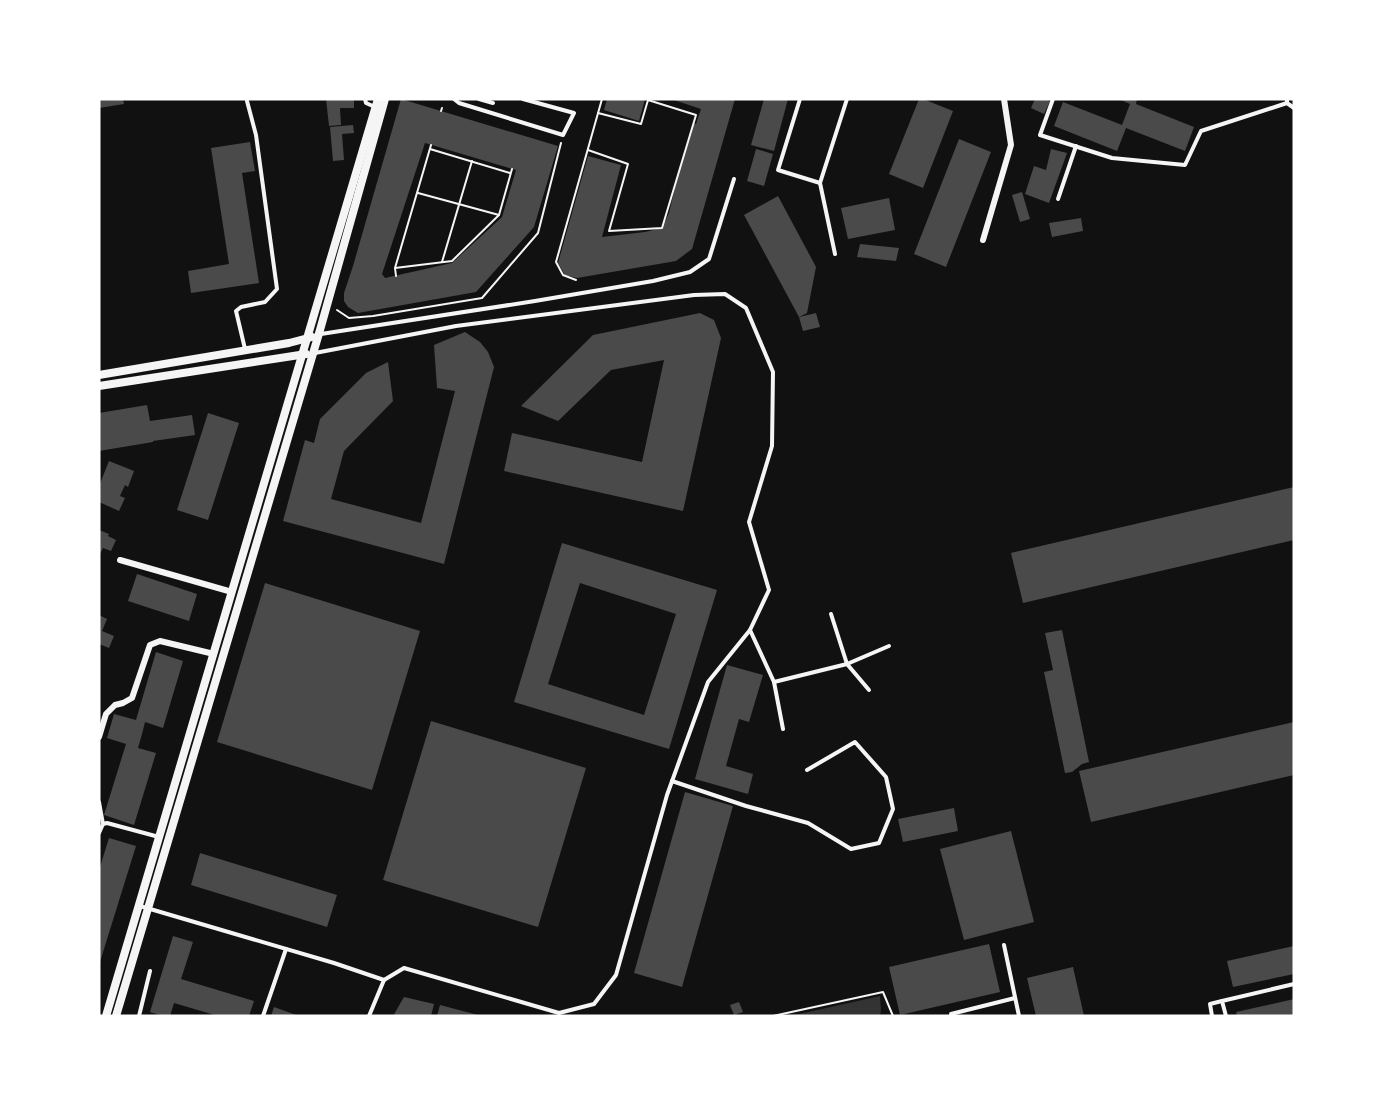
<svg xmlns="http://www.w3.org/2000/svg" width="1393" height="1115" viewBox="0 0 1393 1115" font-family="'Alegreya Sans',sans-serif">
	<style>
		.water { fill: #333 }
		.building { fill: #4a4a4a; fill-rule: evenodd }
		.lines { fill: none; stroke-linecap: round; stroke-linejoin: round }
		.path { stroke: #f5f5f5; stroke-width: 2 }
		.service { stroke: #f5f5f5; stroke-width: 4 }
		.minor { stroke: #f5f5f5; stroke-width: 6 }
		.tertiary { stroke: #f5f5f5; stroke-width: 8 }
	</style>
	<rect width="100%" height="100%" fill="#111"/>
	<path class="water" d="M 880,996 L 881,1010 L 880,1016 L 790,1016 Z"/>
	<g class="building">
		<path d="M 99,99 L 123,99 L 124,104 L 99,108 Z"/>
		<path d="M 326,99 L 354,99 L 354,108 L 340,108 L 341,125 L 329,126 Z"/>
		<path d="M 401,99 L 558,146 L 534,227 L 476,292 L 358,313 L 348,307 L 344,301 L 344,293 L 353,266 ZM 425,143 L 516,170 L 502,217 L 452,263 L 385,278 L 382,274 Z"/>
		<path d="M 607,99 L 645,99 L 639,121 L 604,110 Z"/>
		<path d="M 671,99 L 735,99 L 692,249 L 676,261 L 577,278 L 565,275 L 558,263 L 588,156 L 621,165 L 602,237 L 645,232 L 662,228 L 669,213 L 679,170 L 694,123 L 696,124 L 701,109 Z"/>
		<path d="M 764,99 L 788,99 L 774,151 L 751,145 Z"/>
		<path d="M 919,99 L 923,99 L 953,111 L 923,188 L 889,174 Z"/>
		<path d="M 1035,99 L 1046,99 L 1050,101 L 1044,114 L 1031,108 Z"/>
		<path d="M 1119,99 L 1137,99 L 1136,104 L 1194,127 L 1185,151 L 1126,128 L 1117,151 L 1054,126 L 1063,102 L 1122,125 L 1130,104 Z"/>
		<path d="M 353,125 L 354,133 L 342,134 L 344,160 L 333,161 L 330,127 Z"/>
		<path d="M 959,139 L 991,152 L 946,267 L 914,254 Z"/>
		<path d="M 250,142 L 255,171 L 242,173 L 259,283 L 191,293 L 188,271 L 229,264 L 211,148 Z"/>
		<path d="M 756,149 L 773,154 L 764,186 L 747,181 Z"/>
		<path d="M 1051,149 L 1067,153 L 1049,203 L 1025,194 L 1034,166 L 1046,170 Z"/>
		<path d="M 1022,192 L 1030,219 L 1020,222 L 1012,195 Z"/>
		<path d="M 778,196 L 816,267 L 807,313 L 799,317 L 744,215 Z"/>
		<path d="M 889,198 L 895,230 L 848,239 L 841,208 Z"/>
		<path d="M 1081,218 L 1083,231 L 1052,237 L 1049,223 Z"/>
		<path d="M 860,244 L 899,248 L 896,261 L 857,257 Z"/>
		<path d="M 700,313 L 714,320 L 721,338 L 683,511 L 504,471 L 512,433 L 642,462 L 664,360 L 611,370 L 558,421 L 521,406 L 593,335 Z"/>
		<path d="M 816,313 L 820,327 L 803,331 L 799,317 Z"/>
		<path d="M 465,332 L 480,342 L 488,352 L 494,367 L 444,564 L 283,521 L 305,440 L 314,443 L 320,419 L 366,373 L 388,362 L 393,401 L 344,451 L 331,499 L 421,523 L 455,391 L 437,388 L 434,345 Z"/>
		<path d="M 147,405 L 150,421 L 192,415 L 195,435 L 153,441 L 153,442 L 99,451 L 99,413 Z"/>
		<path d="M 208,413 L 239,423 L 208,520 L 177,510 Z"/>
		<path d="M 109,461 L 134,471 L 128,487 L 125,485 L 120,496 L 125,498 L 119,511 L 99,502 L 99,486 Z"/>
		<path d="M 1294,487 L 1294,540 L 1023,603 L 1011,553 Z"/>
		<path d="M 99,530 L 109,534 L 108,536 L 116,540 L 111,551 L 103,548 L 99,556 Z"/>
		<path d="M 562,543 L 717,590 L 669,749 L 514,702 ZM 580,583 L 676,614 L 644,715 L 548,684 Z"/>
		<path d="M 137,574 L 197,594 L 189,621 L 128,601 Z"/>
		<path d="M 265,583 L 420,631 L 372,790 L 217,742 Z"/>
		<path d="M 99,615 L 107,619 L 102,631 L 114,636 L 109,648 L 99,644 Z"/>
		<path d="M 1062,630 L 1089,762 L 1082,764 L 1072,772 L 1065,773 L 1044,672 L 1053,670 L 1045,633 Z"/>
		<path d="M 156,652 L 183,661 L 163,728 L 145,722 L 142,734 L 138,748 L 156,753 L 134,825 L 104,815 L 126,744 L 107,738 L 114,714 L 136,720 Z"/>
		<path d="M 727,665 L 763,675 L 749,722 L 739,719 L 726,766 L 753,774 L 748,794 L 695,779 Z"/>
		<path d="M 431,721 L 586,768 L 538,927 L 383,880 Z"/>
		<path d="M 1294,722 L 1294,775 L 1091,822 L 1079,771 Z"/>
		<path d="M 685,792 L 733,806 L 682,987 L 634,973 Z"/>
		<path d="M 954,808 L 958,831 L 903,842 L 898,819 Z"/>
		<path d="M 1011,831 L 1034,922 L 964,940 L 940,849 Z"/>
		<path d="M 109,838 L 136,846 L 99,965 L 99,870 Z"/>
		<path d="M 200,853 L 337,895 L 327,927 L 191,885 Z"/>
		<path d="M 173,936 L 193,942 L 181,979 L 254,1001 L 249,1016 L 218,1016 L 174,1003 L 170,1016 L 163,1016 L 150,1012 Z"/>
		<path d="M 989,944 L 1000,992 L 900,1015 L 889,967 Z"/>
		<path d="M 1294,946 L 1294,974 L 1233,987 L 1227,961 Z"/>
		<path d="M 1073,967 L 1084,1016 L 1036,1016 L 1027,978 Z"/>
		<path d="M 404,997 L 434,1004 L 431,1016 L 393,1016 Z"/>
		<path d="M 1294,999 L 1294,1016 L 1237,1016 L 1236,1012 Z"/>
		<path d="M 739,1002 L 743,1012 L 734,1015 L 730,1005 Z"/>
		<path d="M 440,1005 L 478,1015 L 478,1016 L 437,1016 Z"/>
		<path d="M 274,1007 L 299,1016 L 271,1016 Z"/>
	</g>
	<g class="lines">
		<g class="path">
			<path d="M 441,111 L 442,108"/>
			<path d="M 430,149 L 510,173"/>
			<path d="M 588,150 L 628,164 L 609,231 L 662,228 L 696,115 L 648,100 L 641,124 L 598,113"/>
			<path d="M 418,193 L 499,215"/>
			<path d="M 442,262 L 472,161"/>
			<path d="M 395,268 L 452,261 L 499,215 L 512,169"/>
			<path d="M 396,276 L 395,268 L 431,145"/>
			<path d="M 576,280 L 563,275 L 556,262 L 602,99"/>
			<path d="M 337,310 L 349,318 L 373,316 L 482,298 L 538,233 L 561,143"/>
			<path d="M 773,1016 L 883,992 L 893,1016"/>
		</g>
		<g class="service">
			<path d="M 365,99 L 366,103 L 375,107"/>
			<path d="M 454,99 L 459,103 L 563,135 L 574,113 L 523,99"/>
			<path d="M 479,99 L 493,103"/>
			<path d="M 800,99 L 778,170 L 820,183"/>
			<path d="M 1053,99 L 1040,135 L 1112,158 L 1185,165 L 1201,131 L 1287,103"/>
			<path d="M 1287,99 L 1287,103 L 1294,108"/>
			<path d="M 1058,199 L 1076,146"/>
			<path d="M 835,254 L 820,183 L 847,99"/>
			<path d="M 321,334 L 535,301 L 653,281 L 690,272 L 709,259 L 734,179"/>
			<path d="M 245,349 L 236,311 L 241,307 L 265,302 L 277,289 L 256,135 L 247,101"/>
			<path d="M 315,353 L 456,326 L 694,295 L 725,294 L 746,308 L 773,372 L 772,446 L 749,522 L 769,590 L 750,630 L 708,682 L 667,795 L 616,975 L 594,1004 L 559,1013 L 404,968 L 384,980"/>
			<path d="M 831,614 L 847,664 L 869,690"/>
			<path d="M 750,630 L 774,682 L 783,729"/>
			<path d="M 774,682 L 847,664 L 889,646"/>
			<path d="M 672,781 L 746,806 L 808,823 L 851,849 L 879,843 L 893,809 L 886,777 L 855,742 L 807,770"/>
			<path d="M 99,802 L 103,824"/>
			<path d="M 99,833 L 103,824 L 107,823 L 159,837"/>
			<path d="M 140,906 L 334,963 L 384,980 L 369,1016"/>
			<path d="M 1004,945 L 1019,1016"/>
			<path d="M 951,1014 L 1015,998"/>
			<path d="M 139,1016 L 150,971"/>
			<path d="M 263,1016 L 286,949"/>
			<path d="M 1212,1016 L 1210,1004 L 1222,1001"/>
			<path d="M 1226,1016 L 1222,1001 L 1294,984"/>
		</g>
		<g class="minor">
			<path d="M 983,240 L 1011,145 L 1004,99"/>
			<path d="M 120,560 L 232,592"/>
			<path d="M 99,737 L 106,714 L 115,705 L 123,703 L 132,698 L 150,645 L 160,641 L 214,654"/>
		</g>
		<g class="tertiary">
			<path d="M 99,375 L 289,343 L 312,337"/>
			<path d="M 99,386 L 306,354"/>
			<path d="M 106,1016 L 378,99"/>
			<path d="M 116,1016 L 320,330 L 385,99"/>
		</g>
	</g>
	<rect width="1393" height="1115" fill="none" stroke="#ffffff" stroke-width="201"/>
</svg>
